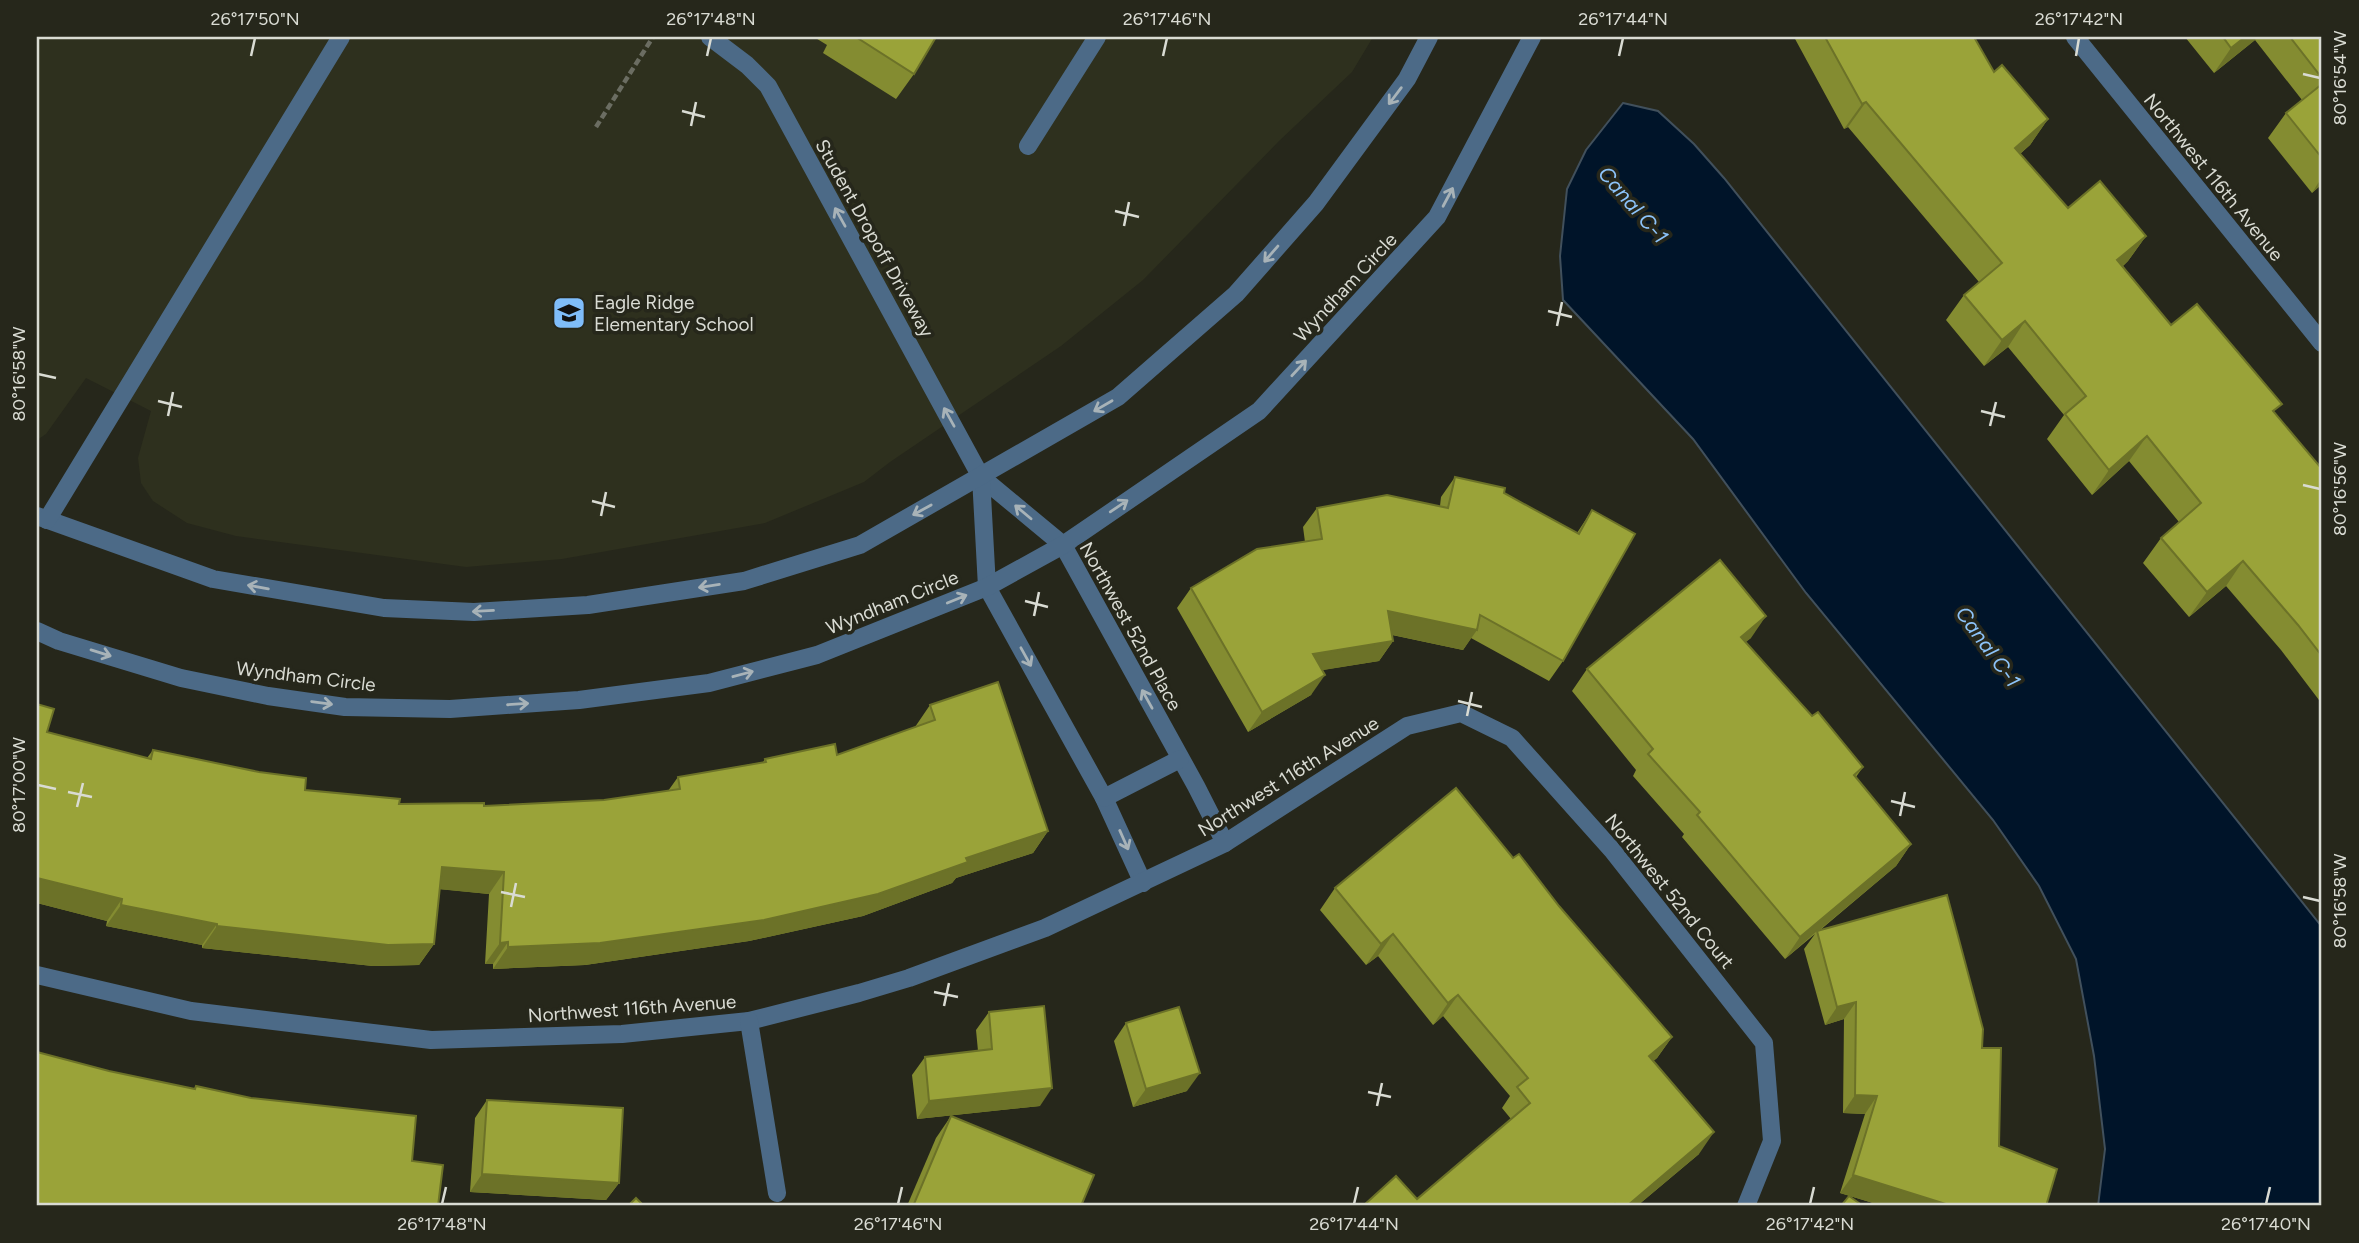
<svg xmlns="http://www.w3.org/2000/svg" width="2359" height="1243" viewBox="0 0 2359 1243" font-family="Figtree,sans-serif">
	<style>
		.built { fill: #2e301e }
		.water { fill: #001429; stroke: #41505c; stroke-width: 2 }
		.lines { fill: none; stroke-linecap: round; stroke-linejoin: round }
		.path { stroke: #6b6d62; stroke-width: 4.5; stroke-dasharray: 7 3.5; stroke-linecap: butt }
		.minor { stroke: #4c6a87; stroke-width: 18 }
		.wall { fill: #848c31 }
		.shaded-wall { fill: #6c7228 }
		.building { fill: #9aa339; stroke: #6c7228; stroke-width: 2 }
		.oneway { stroke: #a8b3b8 }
		.ticks { fill: none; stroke: #d9dbd3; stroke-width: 2.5 }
		.labels { text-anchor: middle; stroke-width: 7; stroke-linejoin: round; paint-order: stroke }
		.street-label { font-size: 19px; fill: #d9dbd3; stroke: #26271b }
		.poi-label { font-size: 19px; fill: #d9dbd3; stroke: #26271b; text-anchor: start }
		.water-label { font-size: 21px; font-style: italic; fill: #8dc4fa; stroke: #26271b }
		.neatline { fill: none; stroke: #d9dbd3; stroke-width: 2.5 }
		.ticks-label { font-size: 18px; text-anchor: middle; fill: #d9dbd3 }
	</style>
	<rect width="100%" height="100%" fill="#26271b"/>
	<path class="built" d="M 37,37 L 1373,37 L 1352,72 L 1279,141 L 1143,280 L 1061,346 L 890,462 L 864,482 L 765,523 L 562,559 L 466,567 L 236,536 L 187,523 L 153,501 L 141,483 L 138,458 L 151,411 L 86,378 L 46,434 L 37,440 Z"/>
	<path class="water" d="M 1623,103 L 1658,111 L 1694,144 L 1724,178 L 2322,927 L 2322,1206 L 2098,1206 L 2105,1149 L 2094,1056 L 2076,959 L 2039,886 L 1993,820 L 1806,593 L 1693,439 L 1563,300 L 1560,256 L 1567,189 L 1586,150 Z"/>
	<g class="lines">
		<path class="path" d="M 596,127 L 653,37"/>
		<g class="minor">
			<path d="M 710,37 L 747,65 L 768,86 L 981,477 L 1063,545 L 1196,786 L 1225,843"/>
			<path d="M 2075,37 L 2322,343"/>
			<path d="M 1028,146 L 1097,37"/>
			<path d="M 981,477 L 987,587 L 1104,798 L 1143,883"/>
			<path d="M 37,516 L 213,579 L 384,608 L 474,612 L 588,605 L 744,581 L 860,545 L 1118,397 L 1236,294 L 1316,203 L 1407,79 L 1429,37"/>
			<path d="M 47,520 L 341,37"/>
			<path d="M 37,631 L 59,641 L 181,678 L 268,696 L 345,707 L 450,709 L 579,700 L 709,683 L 817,655 L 987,587 L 1063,545 L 1259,411 L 1437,217 L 1532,37"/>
			<path d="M 1104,798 L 1180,759"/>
			<path d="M 37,975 L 191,1011 L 431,1040 L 622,1034 L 749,1021 L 859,993 L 909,978 L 1045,928 L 1225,843 L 1407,726 L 1461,713 L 1512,738 L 1612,850 L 1764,1043 L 1772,1141 L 1746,1206"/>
			<path d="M 749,1021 L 777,1193"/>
		</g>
	</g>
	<g class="wall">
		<path d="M 814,37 L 935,37 L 914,74 L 896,99 L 823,53 L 827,45 Z"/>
		<path d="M 1794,37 L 1974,37 L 1994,72 L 2048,119 L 2030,145 L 2020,154 L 2068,208 L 2146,236 L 2128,261 L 2123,266 L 2171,325 L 2275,414 L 2322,469 L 2322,704 L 2281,650 L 2226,586 L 2189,617 L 2143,563 L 2161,538 L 2179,522 L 2129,461 L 2092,495 L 2047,439 L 2064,415 L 2008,347 L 1984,366 L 1946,320 L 1964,295 L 1979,282 L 1848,127 L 1844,129 Z"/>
		<path d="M 2185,37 L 2322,37 L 2322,184 L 2312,193 L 2268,138 L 2286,113 L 2302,100 L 2255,40 L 2214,73 Z"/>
		<path d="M 1455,477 L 1504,493 L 1577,533 L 1592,510 L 1563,661 L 1549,681 L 1471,638 L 1463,650 L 1392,635 L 1393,641 L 1379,661 L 1322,670 L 1311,695 L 1248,732 L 1177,608 L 1191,588 L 1305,542 L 1303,527 L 1317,508 L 1440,506 L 1441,497 Z"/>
		<path d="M 1751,638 L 1745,642 L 1812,716 L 1863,767 L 1856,777 L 1911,844 L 1896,866 L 1819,931 L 1982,1048 L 1999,1146 L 2046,1206 L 1883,1206 L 1840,1193 L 1865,1114 L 1843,1113 L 1844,1019 L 1825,1025 L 1804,949 L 1815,934 L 1785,959 L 1682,837 L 1684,834 L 1633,776 L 1636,770 L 1572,691 L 1587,669 Z"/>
		<path d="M 37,704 L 47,732 L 147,758 L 153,750 L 305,790 L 399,804 L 484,806 L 604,800 L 668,791 L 678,777 L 763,762 L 765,759 L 837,755 L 915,727 L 930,705 L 1048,831 L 1033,853 L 956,878 L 952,883 L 863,916 L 749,941 L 585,965 L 493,969 L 493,964 L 485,964 L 489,894 L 440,889 L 434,944 L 419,965 L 373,966 L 202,948 L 202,945 L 106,926 L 107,921 L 37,903 Z"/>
		<path d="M 1513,858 L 1559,906 L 1672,1037 L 1657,1058 L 1653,1061 L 1699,1154 L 1637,1206 L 1363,1206 L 1417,1199 L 1511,1119 L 1502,1108 L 1510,1096 L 1443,1016 L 1433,1025 L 1378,956 L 1366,965 L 1320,910 L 1335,888 Z"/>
		<path d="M 989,1012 L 1040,1106 L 917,1119 L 912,1075 L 925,1057 L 978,1051 L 976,1030 Z"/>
		<path d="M 1126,1023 L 1187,1091 L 1133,1107 L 1114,1041 Z"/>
		<path d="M 487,1100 L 619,1183 L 606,1200 L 470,1192 L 475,1118 Z"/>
		<path d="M 951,1116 L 1081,1206 L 907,1206 L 936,1138 Z"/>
	</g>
	<g class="shaded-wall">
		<path d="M 2245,37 L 2257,37 L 2255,40 L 2214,73 L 2231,48 Z"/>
		<path d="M 1866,102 L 1848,127 L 1844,129 L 1862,104 Z"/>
		<path d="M 2048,119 L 2030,145 L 1997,173 L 2015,148 Z"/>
		<path d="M 2322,177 L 2322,184 L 2312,193 Z"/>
		<path d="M 2146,236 L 2128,261 L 2100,285 L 2117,260 Z"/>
		<path d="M 2025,321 L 2008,347 L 1984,366 L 2002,340 Z"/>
		<path d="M 2147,436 L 2129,461 L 2092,495 L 2109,470 Z"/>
		<path d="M 2243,561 L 2226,586 L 2189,617 L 2207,592 Z"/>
		<path d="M 1388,611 L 1477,630 L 1463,650 L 1374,631 Z"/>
		<path d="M 1766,616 L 1751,638 L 1725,659 L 1741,637 Z"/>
		<path d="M 1393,641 L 1379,661 L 1299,674 L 1313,654 Z"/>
		<path d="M 1325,675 L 1311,695 L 1248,732 L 1262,712 Z"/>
		<path d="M 1048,831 L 1033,853 L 956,878 L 952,883 L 863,916 L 749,941 L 585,965 L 493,969 L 508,947 L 966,858 Z"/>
		<path d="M 1911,844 L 1896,866 L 1817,932 L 1817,931 L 1785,959 L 1800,937 Z"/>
		<path d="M 442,867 L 504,872 L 489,894 L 427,888 Z"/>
		<path d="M 37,878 L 122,899 L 107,921 L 37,903 Z"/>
		<path d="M 121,905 L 217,924 L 202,945 L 106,926 Z"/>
		<path d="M 217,926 L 434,944 L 419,965 L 373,966 L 202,948 Z"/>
		<path d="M 1393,934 L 1378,956 L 1366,965 L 1381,944 Z"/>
		<path d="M 508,942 L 493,964 L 485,964 L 500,943 Z"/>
		<path d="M 1458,995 L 1443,1016 L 1433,1025 L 1448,1003 Z"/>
		<path d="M 1856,1002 L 1844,1019 L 1825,1025 L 1837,1007 Z"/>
		<path d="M 1672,1037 L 1657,1058 L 1634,1078 L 1649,1056 Z"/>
		<path d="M 1200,1073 L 1187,1091 L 1133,1107 L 1146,1089 Z"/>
		<path d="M 1052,1088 L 1040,1106 L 917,1119 L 929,1101 Z"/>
		<path d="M 1855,1095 L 1877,1096 L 1865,1114 L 1843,1113 Z"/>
		<path d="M 1714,1132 L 1699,1154 L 1637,1206 L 1627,1206 Z"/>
		<path d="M 482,1174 L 619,1183 L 606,1200 L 470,1192 Z"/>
		<path d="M 1853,1175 L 1952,1206 L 1883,1206 L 1840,1193 Z"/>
	</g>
	<g class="building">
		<path d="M 856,37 L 936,37 L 914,74 Z"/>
		<path d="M 1825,37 L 1974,37 L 1994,72 L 2002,65 L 2048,119 L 2015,148 L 2068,208 L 2100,181 L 2146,236 L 2117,260 L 2171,325 L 2197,304 L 2282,404 L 2273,411 L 2322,469 L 2322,656 L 2298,625 L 2243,561 L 2207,592 L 2161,538 L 2201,503 L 2147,436 L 2109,470 L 2065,414 L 2086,396 L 2025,321 L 2002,340 L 1964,295 L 2002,263 L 1866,102 L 1862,104 Z"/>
		<path d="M 2223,37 L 2245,37 L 2231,48 Z"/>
		<path d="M 2290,37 L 2322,37 L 2322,78 Z"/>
		<path d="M 2322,84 L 2322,158 L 2286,113 Z"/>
		<path d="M 1455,477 L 1505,488 L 1504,493 L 1579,534 L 1592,510 L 1635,534 L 1563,661 L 1480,615 L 1477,630 L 1388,611 L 1393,641 L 1313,654 L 1325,675 L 1262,712 L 1191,588 L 1257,549 L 1322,539 L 1317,508 L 1387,495 L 1448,508 Z"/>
		<path d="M 1720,560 L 1766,616 L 1741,637 L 1812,716 L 1818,712 L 1863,767 L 1854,775 L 1911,844 L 1800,937 L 1697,815 L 1700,812 L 1648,754 L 1653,749 L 1587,669 Z"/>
		<path d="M 998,682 L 1048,831 L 966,858 L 968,862 L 878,894 L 764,920 L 600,943 L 508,947 L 508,942 L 500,943 L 504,872 L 442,867 L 434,944 L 388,945 L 217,926 L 217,924 L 121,905 L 122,899 L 37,878 L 37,704 L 54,709 L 47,732 L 151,759 L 153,750 L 259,772 L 306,778 L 305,790 L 400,799 L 399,804 L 484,803 L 484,806 L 604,800 L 680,789 L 678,777 L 766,762 L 765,759 L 835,744 L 837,755 L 935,720 L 930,705 Z"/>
		<path d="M 1456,788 L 1513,858 L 1519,854 L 1559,906 L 1672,1037 L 1649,1056 L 1714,1132 L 1627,1206 L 1617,1206 L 1615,1204 L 1613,1206 L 1363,1206 L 1396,1176 L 1417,1199 L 1530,1103 L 1517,1087 L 1528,1078 L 1458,995 L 1448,1003 L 1393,934 L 1381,944 L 1335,888 Z"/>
		<path d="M 1947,895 L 1983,1029 L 1982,1048 L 2001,1048 L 1999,1146 L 2057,1169 L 2046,1206 L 1952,1206 L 1853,1175 L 1877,1096 L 1855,1095 L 1856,1002 L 1837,1007 L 1817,931 Z"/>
		<path d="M 1044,1006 L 1052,1088 L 929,1101 L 925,1057 L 992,1049 L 989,1012 Z"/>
		<path d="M 1179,1007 L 1200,1073 L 1146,1089 L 1126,1023 Z"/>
		<path d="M 37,1052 L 109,1071 L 195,1089 L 196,1086 L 251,1098 L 416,1116 L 412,1161 L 443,1165 L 438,1206 L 37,1206 Z"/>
		<path d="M 487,1100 L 623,1108 L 619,1183 L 482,1174 Z"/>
		<path d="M 951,1116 L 1094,1175 L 1081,1206 L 912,1206 L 914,1204 Z"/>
		<path d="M 1849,1196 L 1863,1206 L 1841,1206 Z"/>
		<path d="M 636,1198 L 644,1206 L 628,1206 Z"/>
	</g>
	<defs><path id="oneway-shaft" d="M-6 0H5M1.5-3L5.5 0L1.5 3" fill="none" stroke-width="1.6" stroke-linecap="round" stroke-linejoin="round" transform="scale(1.75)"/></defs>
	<g class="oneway">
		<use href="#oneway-shaft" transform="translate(1395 96) rotate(127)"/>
		<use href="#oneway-shaft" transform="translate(1448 197) rotate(-62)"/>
		<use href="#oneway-shaft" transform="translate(840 217) rotate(-119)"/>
		<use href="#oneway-shaft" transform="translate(1271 254) rotate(131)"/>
		<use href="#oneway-shaft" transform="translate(1299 368) rotate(-47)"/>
		<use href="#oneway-shaft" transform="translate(1103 406) rotate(150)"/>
		<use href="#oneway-shaft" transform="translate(949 417) rotate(-119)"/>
		<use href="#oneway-shaft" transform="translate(1119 506) rotate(-34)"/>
		<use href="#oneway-shaft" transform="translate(922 510) rotate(151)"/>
		<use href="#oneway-shaft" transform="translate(1023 512) rotate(-140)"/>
		<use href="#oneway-shaft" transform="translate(709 586) rotate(171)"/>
		<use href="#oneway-shaft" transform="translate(258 587) rotate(-170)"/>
		<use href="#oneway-shaft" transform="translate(957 599) rotate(-22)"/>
		<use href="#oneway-shaft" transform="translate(483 611) rotate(177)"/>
		<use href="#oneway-shaft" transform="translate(101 653) rotate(17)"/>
		<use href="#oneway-shaft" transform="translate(1026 657) rotate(61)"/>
		<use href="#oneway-shaft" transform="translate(743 674) rotate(-15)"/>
		<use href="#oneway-shaft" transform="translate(1147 699) rotate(-119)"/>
		<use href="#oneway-shaft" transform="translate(322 703) rotate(8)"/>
		<use href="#oneway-shaft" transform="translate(518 704) rotate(-4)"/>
		<use href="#oneway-shaft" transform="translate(1124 840) rotate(66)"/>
	</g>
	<path class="ticks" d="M 251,56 L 255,38M 707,56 L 711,38M 1163,56 L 1167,38M 1619,56 L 1623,38M 2076,56 L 2079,38M 2303,74 L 2320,78M 682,111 L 705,117M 691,126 L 696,102M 1115,211 L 1139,217M 1124,226 L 1129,202M 1548,311 L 1572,317M 1557,326 L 1562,302M 38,374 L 56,378M 158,401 L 182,407M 1981,411 L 2005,417M 168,416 L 173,392M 1990,426 L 1996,402M 2303,485 L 2320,489M 592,501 L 615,507M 601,516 L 606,492M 1025,601 L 1048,607M 1034,616 L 1039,592M 1458,701 L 1482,707M 1467,716 L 1472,692M 38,785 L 56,789M 68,792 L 92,797M 1891,801 L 1915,807M 77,807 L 83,783M 1900,816 L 1905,792M 501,892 L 525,897M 2303,897 L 2320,901M 511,907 L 516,883M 934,992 L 958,997M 944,1006 L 949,983M 1368,1092 L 1391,1097M 1377,1106 L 1382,1083M 442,1204 L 446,1187M 898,1204 L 902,1187M 1354,1204 L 1358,1187M 1810,1204 L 1814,1187M 2266,1204 L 2270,1187"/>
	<defs>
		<symbol id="school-square" viewBox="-11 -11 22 22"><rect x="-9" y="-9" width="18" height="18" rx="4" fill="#7fbdfa" stroke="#26271b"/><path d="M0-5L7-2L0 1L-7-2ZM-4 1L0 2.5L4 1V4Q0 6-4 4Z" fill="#111"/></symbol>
	</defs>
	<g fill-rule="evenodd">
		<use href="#school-square" x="550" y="294" width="38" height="38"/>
	</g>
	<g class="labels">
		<g class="street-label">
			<text transform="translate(2214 177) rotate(51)" y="7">Northwest 116th Avenue</text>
			<text transform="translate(875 238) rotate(61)" y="7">Student Dropoff Driveway</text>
			<text transform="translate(1345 287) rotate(-47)" y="7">Wyndham Circle</text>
			<text transform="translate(892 602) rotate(-22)" y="7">Wyndham Circle</text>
			<text transform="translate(1131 626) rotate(61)" y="7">Northwest 52nd Place</text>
			<text transform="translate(306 676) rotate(7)" y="7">Wyndham Circle</text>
			<text transform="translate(1288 776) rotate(-32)" y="7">Northwest 116th Avenue</text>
			<text transform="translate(1670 891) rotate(51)" y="7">Northwest 52nd Court</text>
			<text transform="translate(632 1008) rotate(-4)" y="7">Northwest 116th Avenue</text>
		</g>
		<g class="poi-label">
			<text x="594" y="309">Eagle Ridge<tspan x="594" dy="22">Elementary School</tspan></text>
		</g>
		<g class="water-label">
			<text transform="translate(1633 205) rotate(49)" y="7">Canal C-1</text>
			<text transform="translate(1988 647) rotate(54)" y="7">Canal C-1</text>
		</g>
	</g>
	<rect width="2359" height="1243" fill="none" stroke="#26271b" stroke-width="77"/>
	<rect x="38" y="38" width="2282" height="1166" class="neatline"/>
	<g class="ticks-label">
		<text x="255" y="25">26°17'50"N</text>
		<text x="711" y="25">26°17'48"N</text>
		<text x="1167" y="25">26°17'46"N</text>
		<text x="1623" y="25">26°17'44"N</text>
		<text x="2079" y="25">26°17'42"N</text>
		<text transform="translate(2340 78) rotate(-90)" y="6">80°16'54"W</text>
		<text transform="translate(19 374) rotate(-90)" y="6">80°16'58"W</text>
		<text transform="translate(2340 489) rotate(-90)" y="6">80°16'56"W</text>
		<text transform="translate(19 785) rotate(-90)" y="6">80°17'00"W</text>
		<text transform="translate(2340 901) rotate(-90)" y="6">80°16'58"W</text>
		<text x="442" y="1230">26°17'48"N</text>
		<text x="898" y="1230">26°17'46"N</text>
		<text x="1354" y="1230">26°17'44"N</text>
		<text x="1810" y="1230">26°17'42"N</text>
		<text x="2266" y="1230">26°17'40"N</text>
	</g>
</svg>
